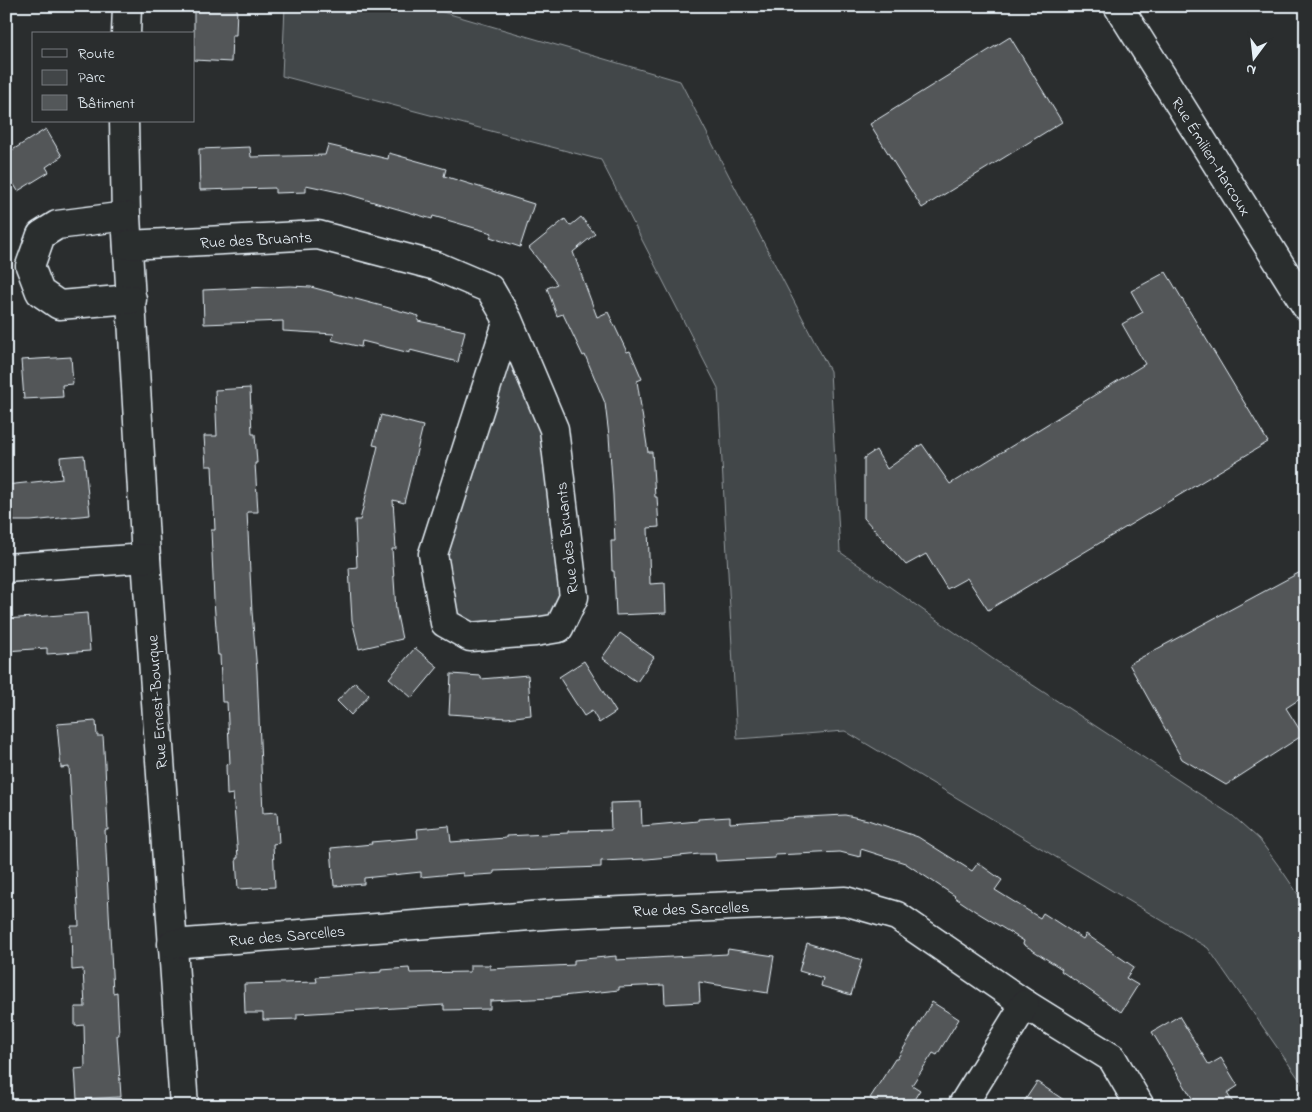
<svg xmlns="http://www.w3.org/2000/svg" width="1312" height="1112" viewBox="0 0 1312 1112" font-family="'Indie Flower',sans-serif">
	<style>
		.green { fill: #424648; stroke: #959ca0 }
		.building { fill: #535759; stroke: #e8f1f8 }
		.lines { fill: none; stroke-linecap: round; stroke-linejoin: round }
		.minor-casing { stroke: #e8f1f8; stroke-width: 31 }
		.minor { stroke: #2a2d2e; stroke-width: 28 }
		.labels { text-anchor: middle; stroke-width: 4; stroke-linejoin: round; paint-order: stroke }
		.street-label { font-size: 16px; fill: #e8f1f8; stroke: #2a2d2e }
	</style>
	<rect width="100%" height="100%" fill="#2a2d2e"/>
	<filter id="ink" filterUnits="userSpaceOnUse"><feTurbulence type="fractalNoise" baseFrequency=".02" numOctaves="2"/><feDisplacementMap in="SourceGraphic" scale="10" xChannelSelector="R" yChannelSelector="G"/><feConvolveMatrix kernelMatrix="1 2 1 2 8 2 1 2 1" color-interpolation-filters="sRGB"/></filter>
	<g filter="url(#ink)">
		<g class="green">
			<path d="M 285,6 L 422,6 L 680,81 L 830,371 L 840,552 L 993,659 L 1233,816 L 1259,839 L 1283,872 L 1306,906 L 1306,1089 L 1208,948 L 845,731 L 737,739 L 718,388 L 601,160 L 282,76 Z"/>
			<path d="M 508,320 L 554,429 L 574,597 L 559,628 L 445,623 L 433,554 Z"/>
		</g>
		<g class="building">
			<path d="M 194,7 L 237,8 L 236,35 L 232,35 L 231,62 L 194,60 Z"/>
			<path d="M 1010,37 L 1062,122 L 922,208 L 870,124 Z"/>
			<path d="M 46,129 L 62,156 L 46,167 L 49,172 L 18,191 L 6,172 L 6,154 Z"/>
			<path d="M 328,145 L 388,159 L 389,153 L 446,169 L 444,176 L 534,204 L 520,247 L 490,237 L 492,233 L 433,216 L 432,219 L 343,193 L 306,185 L 306,192 L 275,193 L 275,188 L 200,190 L 199,149 L 250,147 L 251,157 L 325,155 Z"/>
			<path d="M 581,217 L 595,234 L 573,252 L 597,317 L 608,312 L 627,352 L 630,351 L 642,379 L 637,381 L 648,452 L 652,452 L 655,497 L 657,497 L 659,527 L 648,528 L 650,584 L 665,583 L 666,613 L 616,615 L 614,571 L 612,571 L 611,541 L 615,541 L 613,495 L 609,436 L 605,403 L 585,355 L 583,356 L 563,314 L 557,316 L 547,288 L 557,284 L 529,248 L 565,219 L 570,226 Z"/>
			<path d="M 1166,272 L 1268,442 L 988,610 L 967,578 L 947,589 L 926,554 L 906,565 L 864,518 L 864,458 L 876,450 L 887,469 L 922,444 L 950,484 L 1145,364 L 1122,324 L 1143,312 L 1131,291 Z"/>
			<path d="M 290,286 L 311,287 L 419,316 L 418,321 L 465,331 L 458,362 L 410,350 L 410,353 L 362,341 L 361,347 L 332,340 L 334,334 L 283,331 L 283,321 L 204,324 L 203,290 Z"/>
			<path d="M 71,357 L 73,384 L 62,385 L 63,397 L 24,399 L 21,360 Z"/>
			<path d="M 250,388 L 252,434 L 255,434 L 257,463 L 255,463 L 258,512 L 247,512 L 252,612 L 257,671 L 263,813 L 277,812 L 279,843 L 273,844 L 275,887 L 238,889 L 236,858 L 238,858 L 233,794 L 227,795 L 226,765 L 230,764 L 227,702 L 222,702 L 220,655 L 218,655 L 214,600 L 211,530 L 215,530 L 212,466 L 206,466 L 204,436 L 217,436 L 215,390 Z"/>
			<path d="M 381,415 L 423,426 L 404,503 L 393,500 L 396,549 L 392,549 L 396,610 L 402,639 L 359,649 L 352,620 L 349,568 L 357,567 L 355,520 L 360,520 L 378,446 L 373,445 Z"/>
			<path d="M 84,455 L 90,515 L 31,521 L 6,521 L 6,485 L 62,479 L 60,457 Z"/>
			<path d="M 1306,569 L 1306,695 L 1286,708 L 1303,735 L 1226,785 L 1182,759 L 1129,664 Z"/>
			<path d="M 87,613 L 90,651 L 47,654 L 47,648 L 6,651 L 6,619 Z"/>
			<path d="M 620,633 L 654,657 L 637,682 L 602,658 Z"/>
			<path d="M 415,648 L 438,667 L 412,698 L 389,678 Z"/>
			<path d="M 584,661 L 616,712 L 599,723 L 592,711 L 584,716 L 559,677 Z"/>
			<path d="M 451,674 L 481,676 L 481,679 L 528,675 L 531,715 L 507,718 L 449,714 Z"/>
			<path d="M 355,682 L 369,695 L 351,715 L 337,701 Z"/>
			<path d="M 96,721 L 97,736 L 103,736 L 105,765 L 108,830 L 105,830 L 113,993 L 117,992 L 119,1035 L 117,1035 L 121,1097 L 77,1099 L 75,1069 L 85,1068 L 84,1025 L 75,1026 L 75,1007 L 85,1007 L 83,969 L 72,970 L 71,926 L 79,926 L 74,832 L 73,832 L 69,767 L 61,768 L 57,724 Z"/>
			<path d="M 641,802 L 642,826 L 698,821 L 698,819 L 730,817 L 730,823 L 786,819 L 786,818 L 845,815 L 868,820 L 918,837 L 972,871 L 978,863 L 1002,880 L 995,890 L 1040,918 L 1043,913 L 1083,939 L 1086,934 L 1134,967 L 1126,978 L 1138,985 L 1121,1012 L 1061,971 L 1062,969 L 1023,944 L 1024,941 L 975,911 L 954,897 L 955,896 L 905,863 L 861,849 L 860,857 L 840,852 L 775,855 L 775,858 L 716,861 L 715,854 L 700,854 L 647,859 L 601,861 L 601,867 L 494,871 L 494,874 L 463,876 L 463,873 L 421,877 L 421,872 L 364,878 L 364,884 L 334,886 L 331,848 L 372,844 L 371,842 L 418,838 L 417,829 L 449,826 L 451,842 L 506,838 L 506,836 L 568,833 L 568,831 L 611,830 L 610,803 Z"/>
			<path d="M 807,943 L 862,960 L 851,995 L 821,986 L 823,978 L 799,971 Z"/>
			<path d="M 728,949 L 774,956 L 768,993 L 699,982 L 700,1002 L 665,1004 L 664,985 L 619,987 L 619,990 L 552,997 L 552,998 L 490,1001 L 490,1009 L 444,1010 L 444,1005 L 297,1014 L 297,1019 L 263,1020 L 263,1013 L 245,1013 L 244,984 L 317,982 L 316,977 L 381,972 L 381,970 L 409,968 L 410,973 L 470,972 L 470,965 L 490,965 L 490,969 L 574,965 L 574,960 L 616,956 L 616,960 L 727,954 Z"/>
			<path d="M 932,1002 L 959,1019 L 937,1055 L 933,1053 L 912,1085 L 920,1090 L 910,1106 L 883,1106 L 870,1098 L 895,1059 L 897,1059 Z"/>
			<path d="M 1179,1016 L 1209,1065 L 1221,1058 L 1238,1086 L 1227,1093 L 1235,1106 L 1197,1106 L 1176,1072 L 1152,1032 Z"/>
			<path d="M 1037,1082 L 1073,1106 L 1021,1106 Z"/>
		</g>
		<g class="lines">
			<defs>
				<g id="minor">
					<path d="M 1118,6 L 1306,306"/>
					<path d="M 126,34 L 127,6"/>
					<path d="M 124,121 L 126,216 L 146,558 L 184,1106"/>
					<path d="M 126,216 L 57,225 L 41,235 L 30,266 L 40,292 L 59,305 L 132,299"/>
					<path d="M 128,245 L 318,235 L 436,266 L 490,289 L 508,320 L 554,429 L 574,597 L 559,628 L 535,632 L 470,637 L 445,623 L 433,554 L 508,320"/>
					<path d="M 6,568 L 146,558"/>
					<path d="M 172,944 L 556,914 L 845,901 L 897,916 L 1025,1004 L 1112,1058 L 1140,1106"/>
					<path d="M 962,1106 L 1025,1004"/>
				</g>
			</defs>
			<use href="#minor" class="minor-casing"/>
			<use href="#minor" class="minor"/>
		</g>
	</g>
	<g class="labels">
		<g class="street-label">
			<text transform="translate(1212 156) rotate(58)" y="6">Rue Émilien-Marcoux</text>
			<text transform="translate(256 239) rotate(-3)" y="6">Rue des Bruants</text>
			<text transform="translate(566 538) rotate(-96)" y="6">Rue des Bruants</text>
			<text transform="translate(156 702) rotate(-94)" y="6">Rue Ernest-Bourque</text>
			<text transform="translate(691 908) rotate(-2)" y="6">Rue des Sarcelles</text>
			<text transform="translate(287 935) rotate(-5)" y="6">Rue des Sarcelles</text>
		</g>
	</g>
	<rect width="1312" height="1112" fill="none" stroke="#2a2d2e" stroke-width="25"/>
	<rect x="12" y="12" width="1287" height="1087" fill="none" stroke="#e8f1f8" stroke-width="2" filter="url(#ink)"/>
	<rect x="32" y="32" width="162" height="90" fill="#2a2d2e" stroke="#767b7f"/>
	<rect x="42" y="49" width="25" height="8" fill="#2a2d2e" stroke="#767b7f"/>
	<text x="78" y="58" font-size="15" fill="#e8f1f8">Route</text>
	<rect x="42" y="70" width="25" height="15" fill="#424648" stroke="#767b7f"/>
	<text x="78" y="82" font-size="15" fill="#e8f1f8">Parc</text>
	<rect x="42" y="95" width="25" height="15" fill="#535759" stroke="#767b7f"/>
	<text x="78" y="108" font-size="15" fill="#e8f1f8">Bâtiment</text>
	<g transform="translate(1254 58) rotate(195)" stroke="#2a2d2e" stroke-width="4" paint-order="stroke">
	<path d="M0-4L9 19L0 12L-9 19Z" fill="#e8f1f8"/>
	<text y="-8" font-size="14" font-weight="bold" text-anchor="middle" fill="#e8f1f8">N</text>
	</g>
</svg>
